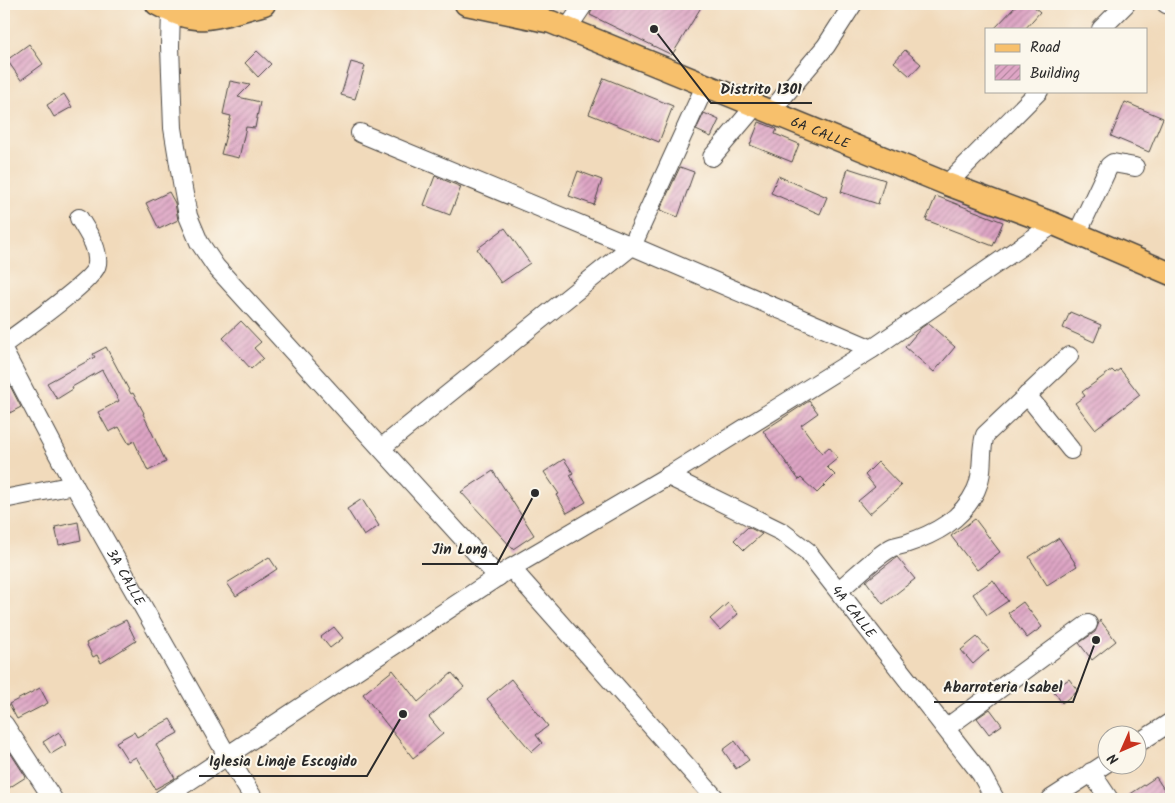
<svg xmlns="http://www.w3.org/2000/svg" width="1175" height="803" viewBox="0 0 1175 803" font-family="Kalam,sans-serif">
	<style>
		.building { fill: url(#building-hatch) }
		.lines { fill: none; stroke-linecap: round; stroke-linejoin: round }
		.minor-casing { stroke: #494541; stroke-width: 20 }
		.major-casing { stroke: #494541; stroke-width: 25 }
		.minor { stroke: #fff; stroke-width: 18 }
		.major { stroke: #f7c06c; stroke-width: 22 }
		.labels { text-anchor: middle; stroke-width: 4; stroke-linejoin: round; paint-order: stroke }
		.street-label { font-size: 14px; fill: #2b2b2b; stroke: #fbf7ec }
		.leader { fill: none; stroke: #2b2b2b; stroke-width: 2 }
		.callout-dot { fill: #2b2b2b; stroke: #fbf7ec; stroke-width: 2 }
		.callout-label { font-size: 15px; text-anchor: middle; font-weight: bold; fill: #2b2b2b; stroke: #fbf7ec; stroke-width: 4; stroke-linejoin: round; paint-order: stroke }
	</style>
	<defs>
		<pattern id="building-hatch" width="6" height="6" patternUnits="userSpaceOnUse" patternTransform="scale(1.25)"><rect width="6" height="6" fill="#dea5c5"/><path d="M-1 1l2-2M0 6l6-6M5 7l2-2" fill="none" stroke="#b487a0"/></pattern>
	</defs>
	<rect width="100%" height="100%" fill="#fbf7ec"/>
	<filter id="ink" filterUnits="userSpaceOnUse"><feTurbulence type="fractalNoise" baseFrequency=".02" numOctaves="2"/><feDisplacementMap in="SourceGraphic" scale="10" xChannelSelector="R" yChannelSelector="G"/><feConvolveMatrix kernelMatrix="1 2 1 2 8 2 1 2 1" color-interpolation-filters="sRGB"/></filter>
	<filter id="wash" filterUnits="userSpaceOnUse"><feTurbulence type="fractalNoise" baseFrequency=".0096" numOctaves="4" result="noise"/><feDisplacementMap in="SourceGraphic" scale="20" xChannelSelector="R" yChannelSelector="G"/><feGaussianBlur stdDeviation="1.12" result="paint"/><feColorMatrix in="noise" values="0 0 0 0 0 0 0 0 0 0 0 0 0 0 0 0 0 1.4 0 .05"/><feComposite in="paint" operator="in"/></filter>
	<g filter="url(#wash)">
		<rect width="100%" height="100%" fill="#f1dabb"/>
		<g id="blocks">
			<g class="building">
				<path d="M 594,4 L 703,4 L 672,55 L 590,15 Z"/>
				<path d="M 1018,4 L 1031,4 L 1040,12 L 1025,29 L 994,29 Z"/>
				<path d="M 29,44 L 43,64 L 21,80 L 7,60 Z"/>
				<path d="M 905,50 L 921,64 L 910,76 L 894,62 Z"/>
				<path d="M 257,51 L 271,64 L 258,77 L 245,63 Z"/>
				<path d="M 351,62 L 365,66 L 355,99 L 341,95 Z"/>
				<path d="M 604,78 L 673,106 L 659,142 L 589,114 Z"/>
				<path d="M 230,81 L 250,85 L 238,97 L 260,102 L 255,128 L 246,127 L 239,158 L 221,154 L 231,116 L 223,114 Z"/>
				<path d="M 64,94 L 72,107 L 54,117 L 47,105 Z"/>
				<path d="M 1125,102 L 1163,118 L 1149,152 L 1111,136 Z"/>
				<path d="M 704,113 L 719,120 L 711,137 L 696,130 Z"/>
				<path d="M 759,122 L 777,129 L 775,134 L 799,144 L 792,162 L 750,145 Z"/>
				<path d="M 680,167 L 694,172 L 678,217 L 660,210 Z"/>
				<path d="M 848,168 L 885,180 L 878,204 L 841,192 Z"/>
				<path d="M 578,171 L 602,180 L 594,205 L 569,196 Z"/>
				<path d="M 435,176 L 461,187 L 450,215 L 424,205 Z"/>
				<path d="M 778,176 L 827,197 L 820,214 L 771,193 Z"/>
				<path d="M 169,192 L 175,203 L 178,220 L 159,229 L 146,203 Z"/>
				<path d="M 936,196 L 1003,222 L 993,246 L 926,220 Z"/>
				<path d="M 505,228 L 530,263 L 501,283 L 477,249 Z"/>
				<path d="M 1070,312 L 1101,325 L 1094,342 L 1063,328 Z"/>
				<path d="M 241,321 L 261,342 L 254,348 L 263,358 L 251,369 L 223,338 Z"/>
				<path d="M 928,323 L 955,347 L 934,372 L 905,347 L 921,328 Z"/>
				<path d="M 106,347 L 131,394 L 133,393 L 144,413 L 143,414 L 166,462 L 148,471 L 134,441 L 129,444 L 119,427 L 109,432 L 98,412 L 119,401 L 102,370 L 72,387 L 73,389 L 57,399 L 47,383 L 95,357 L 93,354 Z"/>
				<path d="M 1120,369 L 1140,395 L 1095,429 L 1075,403 L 1085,396 L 1082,392 L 1112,370 L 1115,373 Z"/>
				<path d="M 4,374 L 21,407 L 4,416 Z"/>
				<path d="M 809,401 L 818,413 L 801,425 L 822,453 L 829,447 L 838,458 L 827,467 L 835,475 L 817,493 L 801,478 L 799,480 L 763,431 Z"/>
				<path d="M 564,459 L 573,473 L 570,475 L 586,502 L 567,513 L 556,495 L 559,494 L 544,472 Z"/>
				<path d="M 878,462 L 901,486 L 869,514 L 858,501 L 875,487 L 865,475 Z"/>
				<path d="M 493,471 L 534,535 L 513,549 L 461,492 Z"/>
				<path d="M 362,499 L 379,526 L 364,536 L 347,509 Z"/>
				<path d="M 975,519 L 1000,552 L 977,570 L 951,536 Z"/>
				<path d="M 78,522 L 81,540 L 59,545 L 55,527 Z"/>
				<path d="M 748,527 L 762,534 L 744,550 L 734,540 Z"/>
				<path d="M 1059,538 L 1077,566 L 1047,585 L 1029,557 Z"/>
				<path d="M 269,557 L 277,569 L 236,596 L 227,583 Z"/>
				<path d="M 897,557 L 915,579 L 883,604 L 866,581 Z"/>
				<path d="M 993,580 L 1008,601 L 987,615 L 973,594 Z"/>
				<path d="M 1023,602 L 1042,627 L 1027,638 L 1008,613 Z"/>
				<path d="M 728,603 L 738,614 L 720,630 L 710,619 Z"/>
				<path d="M 126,620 L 136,641 L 101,663 L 97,655 L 93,657 L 86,643 L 107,632 L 106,630 Z"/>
				<path d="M 1100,620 L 1116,641 L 1092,660 L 1079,643 L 1095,632 Z"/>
				<path d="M 334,627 L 343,638 L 330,648 L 321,637 Z"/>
				<path d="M 977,637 L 989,650 L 973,664 L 961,650 Z"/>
				<path d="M 393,670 L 418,702 L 452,673 L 464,687 L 429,717 L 443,734 L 413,758 L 363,694 Z"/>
				<path d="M 511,679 L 548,726 L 536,735 L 542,743 L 532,752 L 487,699 Z"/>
				<path d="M 1069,679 L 1078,691 L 1062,703 L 1053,690 Z"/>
				<path d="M 40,688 L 48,703 L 17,719 L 9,704 Z"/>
				<path d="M 990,709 L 1002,725 L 989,734 L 977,718 Z"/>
				<path d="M 170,719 L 178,733 L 156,745 L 175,778 L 155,789 L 136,757 L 128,761 L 116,742 L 134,732 L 137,737 Z"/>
				<path d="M 59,732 L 66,745 L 51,754 L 43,742 Z"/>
				<path d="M 735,741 L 749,760 L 736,769 L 723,750 Z"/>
				<path d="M 4,743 L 26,777 L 4,791 Z"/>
				<path d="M 1156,777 L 1167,794 L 1160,799 L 1123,799 Z"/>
			</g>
		</g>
	</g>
	<g filter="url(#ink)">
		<use href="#blocks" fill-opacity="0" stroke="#494541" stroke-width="1"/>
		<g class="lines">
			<defs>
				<g id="minor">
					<path d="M 1166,4 L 1171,6"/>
					<path d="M 171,11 L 170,46 L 173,128 L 182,183 L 188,216 L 199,242 L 216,267 L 498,577"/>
					<path d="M 567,29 L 584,4"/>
					<path d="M 1101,29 L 1126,4"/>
					<path d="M 771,111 L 826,46 L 853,4"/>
					<path d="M 360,133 L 632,246 L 872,349"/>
					<path d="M 712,157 L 756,105"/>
					<path d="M 947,184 L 1039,91"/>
					<path d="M 1077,234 L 1109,166 L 1113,163 L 1135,167"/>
					<path d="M 4,344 C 20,332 96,279 97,264 C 99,247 87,232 79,218"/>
					<path id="s1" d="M 4,352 L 74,485 L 228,757 L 254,799"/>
					<path d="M 1027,395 L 1071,450"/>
					<path d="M 381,448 L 632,246 L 706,84"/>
					<path id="s2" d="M 668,476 L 782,532 L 807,551 L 981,774 L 995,799"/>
					<path d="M 4,499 L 74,485"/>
					<path d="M 511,568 L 716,799"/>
					<path d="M 839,590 C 853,579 879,553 893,547 C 897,546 901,545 905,544 C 935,534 962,520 976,490 C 985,471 979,454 985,435 L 1069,356"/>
					<path d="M 4,724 L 53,799"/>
					<path d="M 946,728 L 1088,624"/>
					<path d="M 1138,743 L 1171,722"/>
					<path d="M 1091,772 L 1109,799"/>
					<path d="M 162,799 L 511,568 L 668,476 L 872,349 L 1054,224"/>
					<path d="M 1051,799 L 1108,762"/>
				</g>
				<g id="major">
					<path d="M 157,4 C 172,12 189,20 206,18 C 222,17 248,8 264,4"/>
					<path id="s3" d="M 466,4 L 551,22 L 947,184 L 1054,224 L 1171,274"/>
				</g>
			</defs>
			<use href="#minor" class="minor-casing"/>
			<use href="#major" class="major-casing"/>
			<use href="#minor" class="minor"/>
			<use href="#major" class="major"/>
		</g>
	</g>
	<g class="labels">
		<g class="street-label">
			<text dy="5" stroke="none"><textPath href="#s3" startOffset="378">6A CALLE</textPath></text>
			<text dy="5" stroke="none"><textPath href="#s1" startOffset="256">3A CALLE</textPath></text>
			<text dy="5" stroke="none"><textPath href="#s2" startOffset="235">4A CALLE</textPath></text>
		</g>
	</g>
	<path class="leader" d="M654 29L711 103H812M535 493L497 564H422M1096 640L1073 702H934M403 714L367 776H199"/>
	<g class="callout-dot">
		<circle cx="654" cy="29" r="5"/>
		<circle cx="535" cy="493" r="5"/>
		<circle cx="1096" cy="640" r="5"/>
		<circle cx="403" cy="714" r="5"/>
	</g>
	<g class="callout-label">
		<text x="761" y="94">Distrito 1301</text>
		<text x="460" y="554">Jin Long</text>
		<text x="1003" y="692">Abarroteria Isabel</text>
		<text x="283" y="766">Iglesia Linaje Escogido</text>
	</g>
	<rect width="1175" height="803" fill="none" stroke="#fbf7ec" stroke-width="20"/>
	<rect x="985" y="28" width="162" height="65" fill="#fbf7ec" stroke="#a8a59f"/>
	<rect x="995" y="44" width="25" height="8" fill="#f7c06c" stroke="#a8a59f"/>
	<text x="1030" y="52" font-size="15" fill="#2b2b2b">Road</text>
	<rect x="995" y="65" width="25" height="15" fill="url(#building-hatch)" stroke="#a8a59f"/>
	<text x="1030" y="78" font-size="15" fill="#2b2b2b">Building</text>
	<g transform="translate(1122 750) rotate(225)"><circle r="24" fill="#fbf7ec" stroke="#a8a59f"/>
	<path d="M0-4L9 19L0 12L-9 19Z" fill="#c8321e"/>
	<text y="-8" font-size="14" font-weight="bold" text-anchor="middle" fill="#2b2b2b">N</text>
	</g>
</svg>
